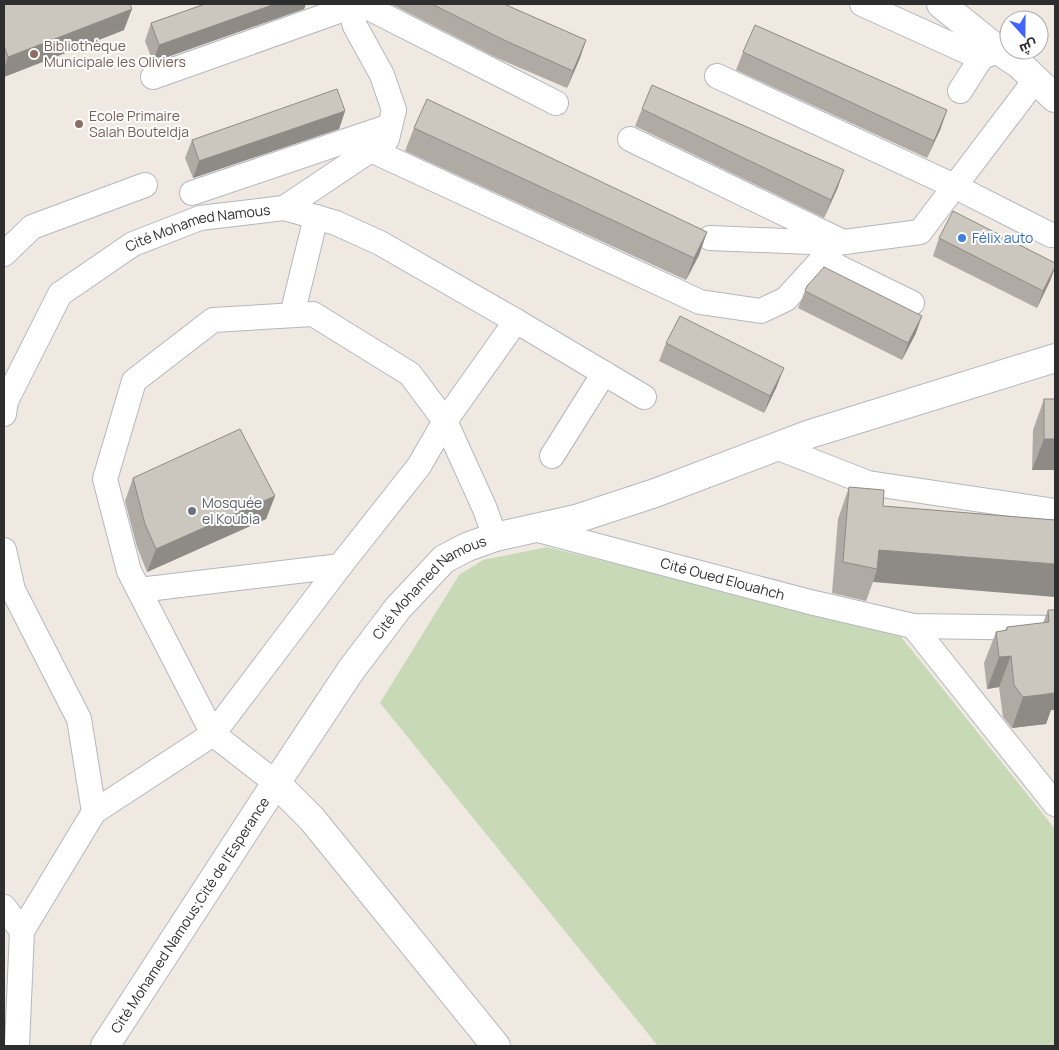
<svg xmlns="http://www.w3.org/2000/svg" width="1059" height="1050" viewBox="0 0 1059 1050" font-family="Manrope,Cairo,sans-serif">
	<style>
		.cemetery { fill: #c8d9b8 }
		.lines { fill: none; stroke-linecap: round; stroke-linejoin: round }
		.street-casing { stroke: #b4b7c1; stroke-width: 26 }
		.secondary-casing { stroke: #b4b7c1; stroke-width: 30 }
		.street { stroke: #fff; stroke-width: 24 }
		.secondary { stroke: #fff; stroke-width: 28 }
		.wall { fill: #afaba4 }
		.shaded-wall { fill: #8e8b86 }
		.building { fill: #cbc7bf; stroke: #8e8b86 }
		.education-dot { fill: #8d6e63; stroke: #fff; stroke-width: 2 }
		.shop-dot { fill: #3f7fe0; stroke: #fff; stroke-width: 2 }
		.worship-dot { fill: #6b7280; stroke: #fff; stroke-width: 2 }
		.labels { text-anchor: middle; stroke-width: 4; stroke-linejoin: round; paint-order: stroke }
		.education-label { font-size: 14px; fill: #785e54; stroke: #fff; text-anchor: start }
		.street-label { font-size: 14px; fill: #2e2e2e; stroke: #fff }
		.shop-label { font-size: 14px; fill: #366cbe; stroke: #fff; text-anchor: start }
		.worship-label { font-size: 14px; fill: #5b616d; stroke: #fff; text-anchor: start }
	</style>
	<rect width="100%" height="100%" fill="#efe9e1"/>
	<path class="cemetery" d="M 547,547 L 898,633 L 1055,829 L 1055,1046 L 658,1046 L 380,703 L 459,575 L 483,560 Z"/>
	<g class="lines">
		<defs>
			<g id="street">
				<path d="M 361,4 L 556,103"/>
				<path d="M 862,4 L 981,58 L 998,50"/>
				<path d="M 717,76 L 954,186 L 1051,235"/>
				<path d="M 153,77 L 350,7"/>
				<path d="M 960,91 L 981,58"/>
				<path d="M 630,139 L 843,242"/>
				<path d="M 371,150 L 700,302 L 761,311 L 786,299 L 837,243 L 920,232 L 1036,79"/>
				<path d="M 192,193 L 390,126"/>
				<path d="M 284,208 L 387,139 L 394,110 L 382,75 L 355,26 L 349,4"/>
				<path d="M 710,238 L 835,243"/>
				<path d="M 4,254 L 32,227 L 145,185"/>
				<path d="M 822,259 L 912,303"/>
				<path d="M 292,315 L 316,217"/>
				<path d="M 516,321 L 644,397"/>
				<path id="s1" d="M 4,414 L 6,401 L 60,294 L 133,244 L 200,218 L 284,208 L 316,217 L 336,223 L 380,243 L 516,321 L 445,421 L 419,466 L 340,566 L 213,734 L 129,571 L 105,479 L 134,381 L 213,320 L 313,314 L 410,374 L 445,421 L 485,509 L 495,537"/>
				<path d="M 776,447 L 868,483 L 1055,511"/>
				<path d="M 552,456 L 604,373"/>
				<path id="s2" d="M 534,529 L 810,602 L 913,626 L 1055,628"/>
				<path d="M 4,550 L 13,590 L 79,719 L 94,812"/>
				<path d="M 139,590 L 340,566"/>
				<path d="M 913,626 L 1055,804"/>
				<path d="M 4,907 L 22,931"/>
				<path d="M 17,1046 L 22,931 L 94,812 L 213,734 L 276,783"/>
			</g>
			<g id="secondary">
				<path d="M 941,4 L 998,50 L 1019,64 L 1055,98"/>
				<path d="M 276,783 L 312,819 L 496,1046"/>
				<path id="s3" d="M 105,1046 L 276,783 L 351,670 L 398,608 L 444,559 L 467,547 L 495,537 L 576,519 L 655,493 L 810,434 L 1055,358"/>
			</g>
		</defs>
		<use href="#street" class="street-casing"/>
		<use href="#secondary" class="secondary-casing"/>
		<use href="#street" class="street"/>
		<use href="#secondary" class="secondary"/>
	</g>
	<g class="wall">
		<path d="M 4,4 L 124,30 L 4,77 Z"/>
		<path d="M 205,4 L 306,4 L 304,9 L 153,62 L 145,41 L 151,23 Z"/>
		<path d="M 391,4 L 504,4 L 586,40 L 580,58 L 567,88 L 497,58 Z"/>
		<path d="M 743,52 L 941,128 L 927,158 L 736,70 Z"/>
		<path d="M 642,109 L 838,187 L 824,218 L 635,126 Z"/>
		<path d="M 345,111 L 339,129 L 193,178 L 185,158 L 192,140 Z"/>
		<path d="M 414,128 L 707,232 L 699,255 L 686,280 L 405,151 Z"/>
		<path d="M 939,238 L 1055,263 L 1055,268 L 1050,281 L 1037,308 L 933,256 Z"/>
		<path d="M 805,291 L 916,333 L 902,360 L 798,308 Z"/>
		<path d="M 666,343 L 777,386 L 764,413 L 659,361 Z"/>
		<path d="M 1044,399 L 1055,470 L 1032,470 L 1033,430 Z"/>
		<path d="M 133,478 L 275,496 L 266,519 L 147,572 L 137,547 L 125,501 Z"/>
		<path d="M 849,487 L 883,506 L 1055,520 L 873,582 L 866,601 L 832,593 L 838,519 Z"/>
		<path d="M 1048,610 L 1055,610 L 1055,710 L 1051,710 L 1046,724 L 1012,728 L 1003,717 L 999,687 L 987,689 L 984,663 L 996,632 L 1005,631 L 1007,627 L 1043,623 Z"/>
	</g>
	<g class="shaded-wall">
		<path d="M 275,4 L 306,4 L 304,9 L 153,62 L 159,45 Z"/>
		<path d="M 132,9 L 124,30 L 4,77 L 4,69 L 8,57 Z"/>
		<path d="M 586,40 L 580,58 L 567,88 L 573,71 Z"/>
		<path d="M 947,110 L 941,128 L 927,158 L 934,141 Z"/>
		<path d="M 345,111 L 339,129 L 193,178 L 199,161 Z"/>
		<path d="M 844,170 L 838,187 L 824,218 L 831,200 Z"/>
		<path d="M 707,232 L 699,255 L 686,280 L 694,258 Z"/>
		<path d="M 1055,267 L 1050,281 L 1037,308 L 1043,291 Z"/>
		<path d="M 922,316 L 916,333 L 902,360 L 908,343 Z"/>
		<path d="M 784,368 L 777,386 L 764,413 L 770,396 Z"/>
		<path d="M 1044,439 L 1055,439 L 1055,470 L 1032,470 Z"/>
		<path d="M 275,496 L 266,519 L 147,572 L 156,549 Z"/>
		<path d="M 879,550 L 1055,564 L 1055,597 L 873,582 L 877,569 Z"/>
		<path d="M 1011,656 L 999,687 L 987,689 L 999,657 Z"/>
		<path d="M 1055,681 L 1055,710 L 1051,710 L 1046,724 L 1012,728 L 1023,697 Z"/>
	</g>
	<g class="building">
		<path d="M 4,4 L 130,4 L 132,9 L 8,57 L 4,46 Z"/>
		<path d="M 205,4 L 275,4 L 159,45 L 151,23 Z"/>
		<path d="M 432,4 L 504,4 L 586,40 L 573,71 L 504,40 Z"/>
		<path d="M 755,25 L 947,110 L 934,141 L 743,52 Z"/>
		<path d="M 652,85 L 844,170 L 831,200 L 642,109 Z"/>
		<path d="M 337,89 L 345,111 L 199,161 L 192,140 Z"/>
		<path d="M 427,99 L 707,232 L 694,258 L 414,128 Z"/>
		<path d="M 953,211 L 1055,263 L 1055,267 L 1043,291 L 939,238 Z"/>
		<path d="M 824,267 L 922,316 L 908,343 L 805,291 L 807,286 Z"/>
		<path d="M 680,316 L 784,368 L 770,396 L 666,343 Z"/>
		<rect x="1044" y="399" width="11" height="40"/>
		<path d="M 240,429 L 275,496 L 156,549 L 145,524 L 133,478 Z"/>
		<path d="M 849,487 L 884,490 L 883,506 L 1055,520 L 1055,564 L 879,550 L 877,569 L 843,562 Z"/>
		<path d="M 1048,610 L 1055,610 L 1055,693 L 1023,697 L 1014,685 L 1011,656 L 999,657 L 996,632 L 1007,630 L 1007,627 L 1049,622 Z"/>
	</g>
	<g class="education-dot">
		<circle cx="34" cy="54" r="5"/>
		<circle cx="79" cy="124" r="5"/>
	</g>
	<circle class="shop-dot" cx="962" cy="238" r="5"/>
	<circle class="worship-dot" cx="192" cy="511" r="5"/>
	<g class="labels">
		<g class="education-label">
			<text x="44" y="51">Bibliothèque<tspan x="44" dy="16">Municipale les Oliviers</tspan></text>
			<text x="89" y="121">Ecole Primaire<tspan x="89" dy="16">Salah Bouteldja</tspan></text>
		</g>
		<g class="street-label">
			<text dy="5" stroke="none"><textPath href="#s1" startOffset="289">Cité Mohamed Namous</textPath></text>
			<text dy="5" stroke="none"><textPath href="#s2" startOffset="195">Cité Oued Elouahch</textPath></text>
			<text dy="5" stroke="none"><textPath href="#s3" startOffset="565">Cité Mohamed Namous</textPath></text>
			<text dy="5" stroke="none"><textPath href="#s3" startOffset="156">Cité Mohamed Namous;Cité de l'Esperance</textPath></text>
		</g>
		<g class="shop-label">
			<text x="972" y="243">Félix auto</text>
		</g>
		<g class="worship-label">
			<text x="202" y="508">Mosquée<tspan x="202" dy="16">el Koubia</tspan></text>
		</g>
	</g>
	<rect width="1059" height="1050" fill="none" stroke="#2e2e2e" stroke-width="10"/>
	<g transform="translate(1024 35) rotate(159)"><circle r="24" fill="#ffffff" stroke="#ababab"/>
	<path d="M0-4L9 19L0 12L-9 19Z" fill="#4264fb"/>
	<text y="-8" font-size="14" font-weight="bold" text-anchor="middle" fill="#2e2e2e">ش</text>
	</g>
</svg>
